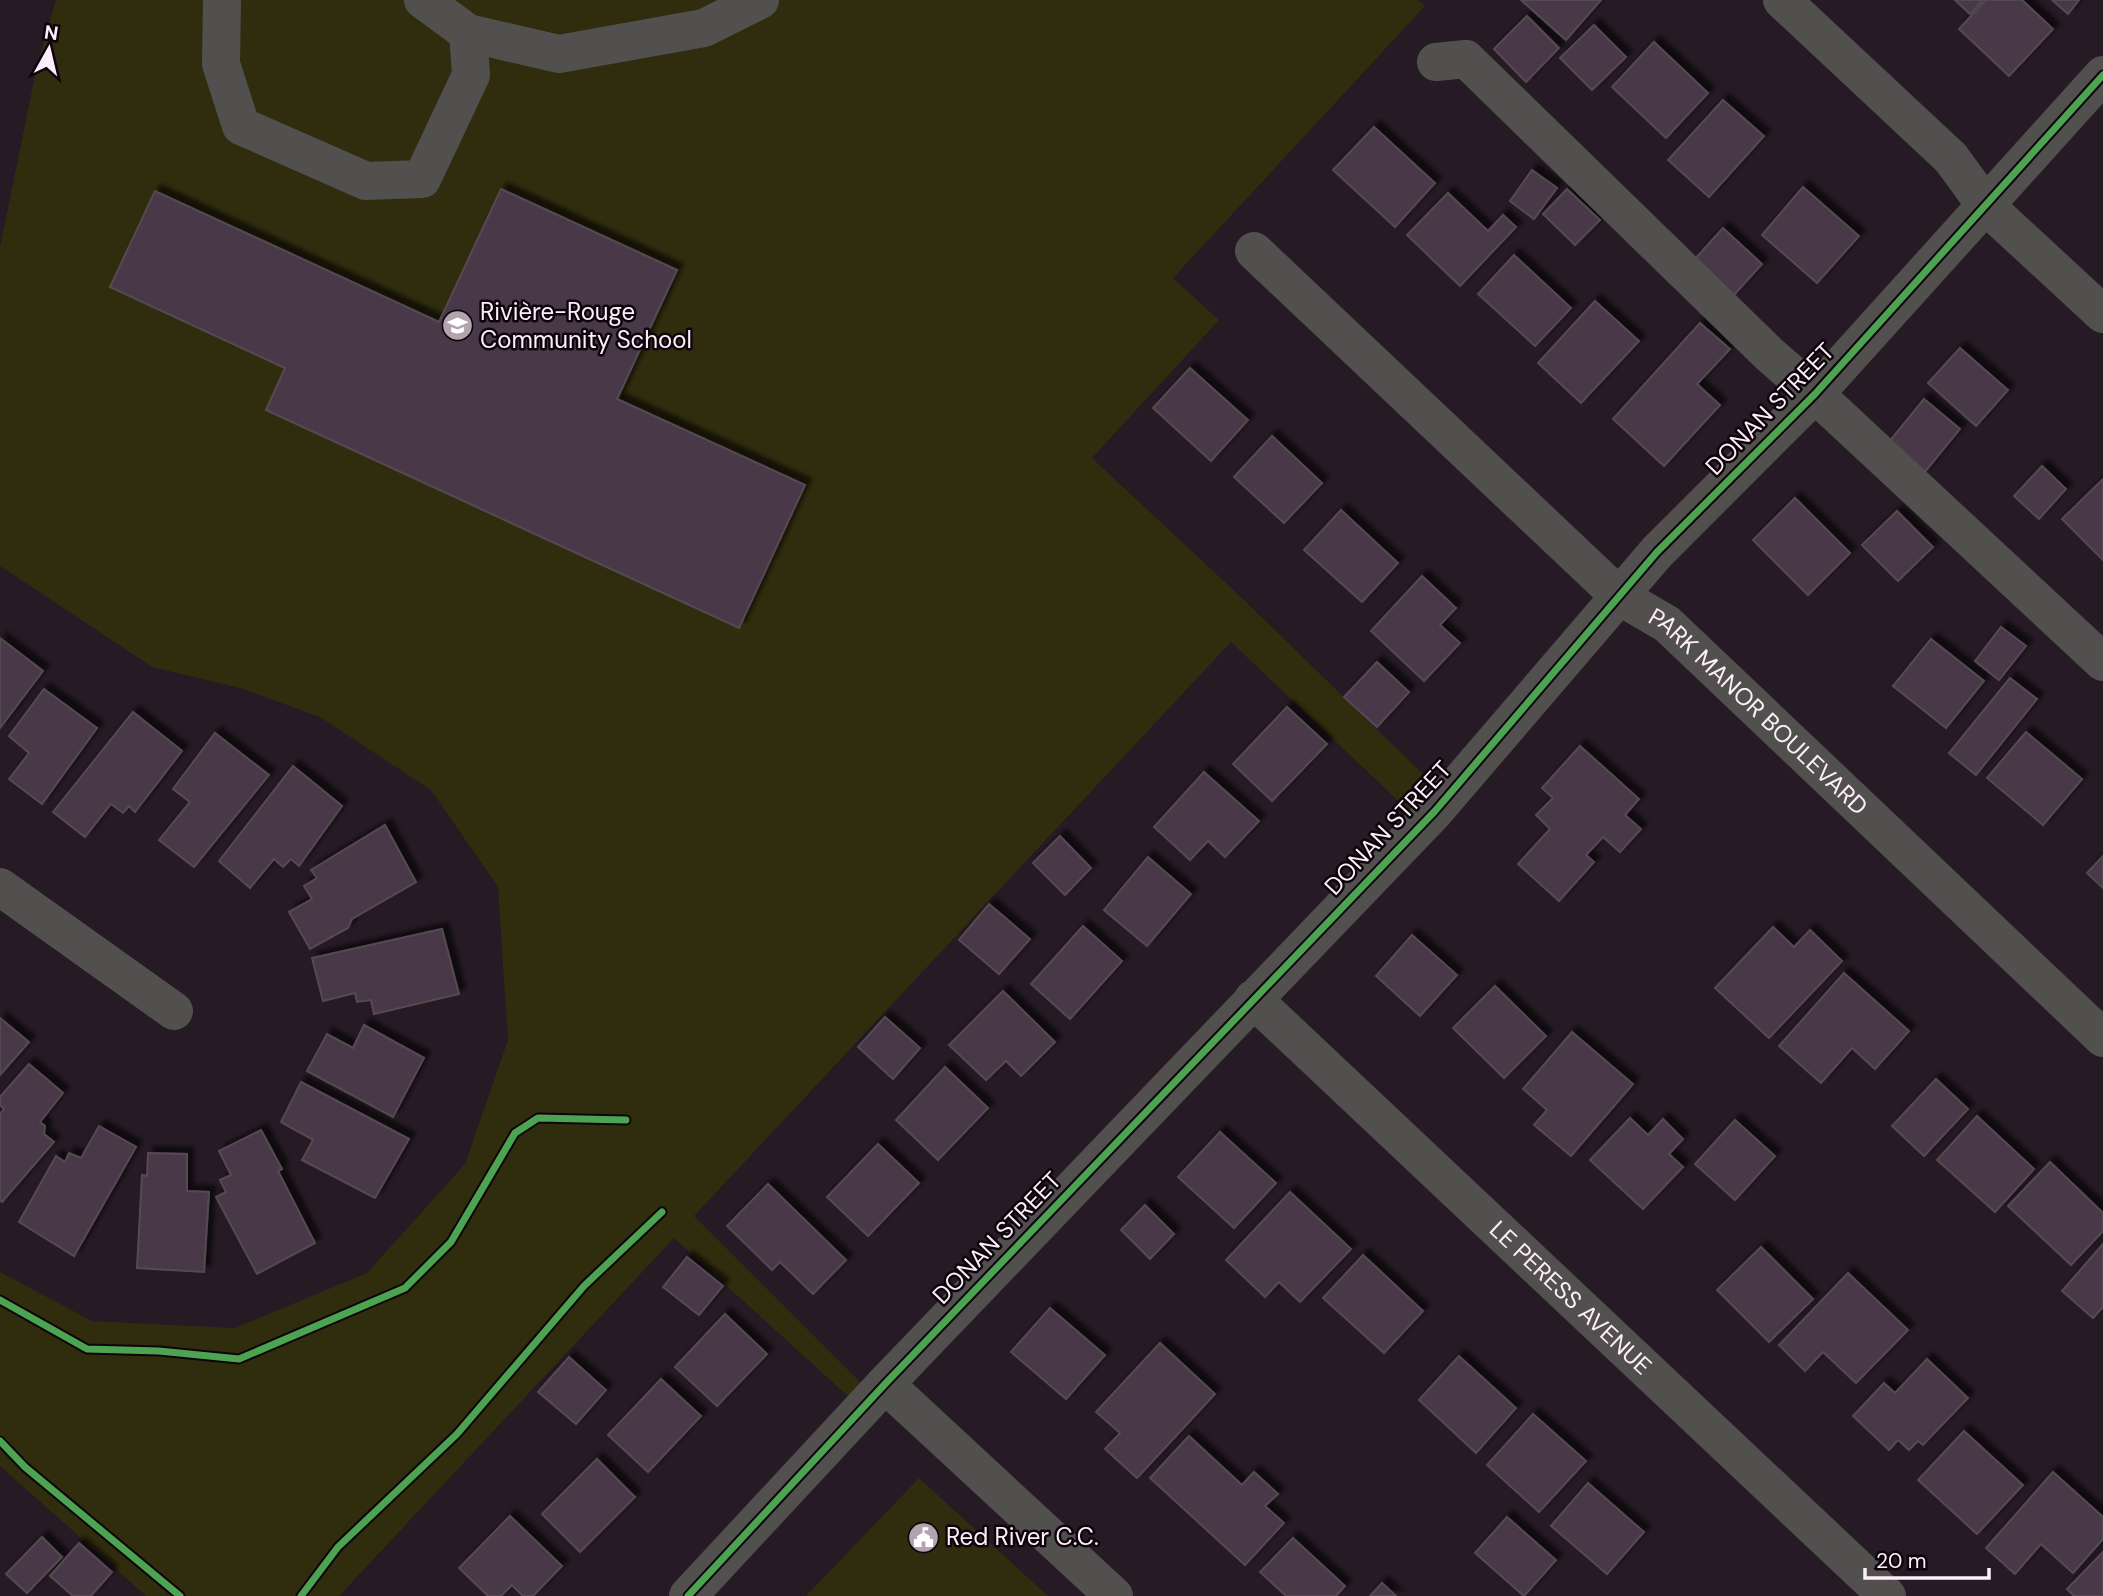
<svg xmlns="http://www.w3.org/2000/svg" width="2103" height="1596" viewBox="0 0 2103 1596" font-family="'DM Sans',sans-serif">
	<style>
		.green { fill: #302c0e }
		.building { fill: #4a3747; stroke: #554a52; stroke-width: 2; filter: url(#shadow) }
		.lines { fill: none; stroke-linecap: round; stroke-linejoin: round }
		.minor { stroke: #52504e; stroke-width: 38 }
		.cycleway-casing { stroke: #0e050c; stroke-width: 11 }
		.cycleway { stroke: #4ca352; stroke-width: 7 }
		.labels { text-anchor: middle; stroke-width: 5; stroke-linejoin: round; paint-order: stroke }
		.poi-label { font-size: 24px; fill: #feeef9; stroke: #0e050c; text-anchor: start }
		.street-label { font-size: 24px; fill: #feeef9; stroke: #0e050c }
	</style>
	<defs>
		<filter id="shadow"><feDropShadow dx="6" dy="-6" stdDeviation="2" flood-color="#0009"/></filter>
	</defs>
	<rect width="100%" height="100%" fill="#261a24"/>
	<g class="green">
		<path d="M 56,0 L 1418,0 L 1425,6 L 1173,278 L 1219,320 L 1092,458 L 1243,599 L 1437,788 L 1413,815 L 1231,642 L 694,1216 L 873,1395 L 862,1409 L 674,1238 L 339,1596 L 146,1596 L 0,1466 L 0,1272 L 92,1321 L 235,1328 L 367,1273 L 465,1164 L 508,1040 L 498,887 L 431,790 L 320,717 L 240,688 L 152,667 L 0,566 L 0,247 L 38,61 Z"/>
		<path d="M 919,1478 L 1048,1596 L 806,1596 Z"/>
	</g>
	<g class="building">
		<path d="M 1521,0 L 1601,0 L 1566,40 Z"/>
		<path d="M 1955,0 L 1983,0 L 1970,14 Z"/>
		<path d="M 1986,0 L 2022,0 L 2053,29 L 2009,76 L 1959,29 Z"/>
		<path d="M 2052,0 L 2079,0 L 2068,14 Z"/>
		<path d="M 1527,16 L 1559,48 L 1526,82 L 1494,49 Z"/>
		<path d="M 1594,25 L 1626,57 L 1592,90 L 1560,58 Z"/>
		<path d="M 1654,42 L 1708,93 L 1666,138 L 1612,87 Z"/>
		<path d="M 1723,100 L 1764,136 L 1709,197 L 1668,160 Z"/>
		<path d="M 1374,127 L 1435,183 L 1395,227 L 1333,170 Z"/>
		<path d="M 1532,170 L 1557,188 L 1534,219 L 1510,201 Z"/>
		<path d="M 1803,187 L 1859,236 L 1817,283 L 1762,235 Z"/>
		<path d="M 501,189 L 677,270 L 617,399 L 805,485 L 739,628 L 266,410 L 285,368 L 110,287 L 155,191 L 439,322 Z"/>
		<path d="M 1567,189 L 1600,220 L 1575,245 L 1543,214 Z"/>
		<path d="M 1448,193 L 1488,231 L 1503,215 L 1516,227 L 1460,286 L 1407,235 Z"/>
		<path d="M 1723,228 L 1762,264 L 1733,296 L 1694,260 Z"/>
		<path d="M 1514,255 L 1571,308 L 1535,346 L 1478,294 Z"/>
		<path d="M 1595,301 L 1639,341 L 1581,403 L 1538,363 Z"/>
		<path d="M 1700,323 L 1730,349 L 1697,384 L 1720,405 L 1664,466 L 1613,419 Z"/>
		<path d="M 1960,348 L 2008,390 L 1976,426 L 1928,383 Z"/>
		<path d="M 1190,368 L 1248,420 L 1211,461 L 1153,408 Z"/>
		<path d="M 1924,399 L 1960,429 L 1924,473 L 1888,443 Z"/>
		<path d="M 1272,436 L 1322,483 L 1284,523 L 1234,477 Z"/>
		<path d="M 2042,466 L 2066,489 L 2039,519 L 2014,496 Z"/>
		<path d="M 2103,479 L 2103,560 L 2062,519 Z"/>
		<path d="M 1795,498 L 1850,553 L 1808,595 L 1753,540 Z"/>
		<path d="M 1341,510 L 1398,563 L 1362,602 L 1304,550 Z"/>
		<path d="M 1897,511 L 1933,547 L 1898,581 L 1862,545 Z"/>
		<path d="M 1422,576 L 1456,608 L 1440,625 L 1460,643 L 1424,681 L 1371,631 Z"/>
		<path d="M 2001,627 L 2026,646 L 1999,680 L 1975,661 Z"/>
		<path d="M 0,638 L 43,671 L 0,728 Z"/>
		<path d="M 1931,639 L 1984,681 L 1946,728 L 1893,686 Z"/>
		<path d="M 1377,662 L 1409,692 L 1377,727 L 1344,697 Z"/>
		<path d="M 2010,678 L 2037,699 L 1976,775 L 1949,753 Z"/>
		<path d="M 44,689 L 97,728 L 42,804 L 9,779 L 29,753 L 9,736 Z"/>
		<path d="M 1287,707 L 1327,744 L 1272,801 L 1233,764 Z"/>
		<path d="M 133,712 L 182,751 L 135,812 L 129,806 L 123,813 L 111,804 L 85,837 L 53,812 Z"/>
		<path d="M 2026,732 L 2082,779 L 2043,825 L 1987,778 Z"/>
		<path d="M 215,733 L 269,775 L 194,867 L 159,840 L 190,802 L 173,789 Z"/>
		<path d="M 1580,746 L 1639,799 L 1625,815 L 1641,829 L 1620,852 L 1603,837 L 1586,855 L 1594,862 L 1559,901 L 1518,864 L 1550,829 L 1536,815 L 1553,798 L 1542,788 Z"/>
		<path d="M 293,766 L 342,806 L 299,866 L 291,859 L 283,867 L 274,859 L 250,888 L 219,861 Z"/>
		<path d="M 1204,772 L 1259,821 L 1225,857 L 1208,841 L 1190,860 L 1154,827 Z"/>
		<path d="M 385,825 L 416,882 L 352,919 L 348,928 L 310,949 L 289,912 L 312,899 L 304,886 L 317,878 L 311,870 Z"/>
		<path d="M 1060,836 L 1091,868 L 1065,895 L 1033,863 Z"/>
		<path d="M 2103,856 L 2103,888 L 2087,873 Z"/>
		<path d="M 1148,857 L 1191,894 L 1147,946 L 1104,910 Z"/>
		<path d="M 989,904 L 1030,939 L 999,974 L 959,940 Z"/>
		<path d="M 1083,926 L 1122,961 L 1070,1019 L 1031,984 Z"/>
		<path d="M 1773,927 L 1794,947 L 1810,930 L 1842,961 L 1769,1038 L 1715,988 Z"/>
		<path d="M 442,929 L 459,994 L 374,1014 L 371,1000 L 357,1002 L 355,993 L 323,1001 L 312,958 Z"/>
		<path d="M 1412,935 L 1457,975 L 1420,1016 L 1376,976 Z"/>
		<path d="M 1844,973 L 1909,1031 L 1875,1069 L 1852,1048 L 1821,1083 L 1779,1046 Z"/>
		<path d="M 1495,986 L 1546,1036 L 1504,1078 L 1453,1028 Z"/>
		<path d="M 1003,991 L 1055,1042 L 1021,1076 L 1006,1061 L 986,1080 L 949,1045 Z"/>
		<path d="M 885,1017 L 920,1048 L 893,1079 L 858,1047 Z"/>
		<path d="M 0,1018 L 29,1042 L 0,1075 Z"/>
		<path d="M 364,1025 L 424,1058 L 393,1117 L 307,1071 L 327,1034 L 353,1048 Z"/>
		<path d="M 1572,1032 L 1633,1084 L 1571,1156 L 1534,1125 L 1547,1110 L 1523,1089 Z"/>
		<path d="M 29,1064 L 63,1093 L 40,1122 L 45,1126 L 44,1134 L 54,1142 L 2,1202 L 0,1200 L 0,1114 L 4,1109 L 0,1105 L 0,1097 Z"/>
		<path d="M 945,1067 L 988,1108 L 938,1160 L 896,1120 Z"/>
		<path d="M 1936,1079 L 1968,1109 L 1924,1156 L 1892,1126 Z"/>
		<path d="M 301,1082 L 409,1139 L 375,1198 L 302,1160 L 313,1140 L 281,1122 Z"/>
		<path d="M 1977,1116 L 2034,1169 L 1995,1212 L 1937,1160 Z"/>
		<path d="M 1630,1118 L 1648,1135 L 1663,1119 L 1683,1139 L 1669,1154 L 1683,1167 L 1643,1209 L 1590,1160 Z"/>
		<path d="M 1735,1120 L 1775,1156 L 1735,1200 L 1695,1164 Z"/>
		<path d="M 99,1126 L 136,1147 L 74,1256 L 19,1222 L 56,1156 L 65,1162 L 69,1153 L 81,1158 Z"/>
		<path d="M 261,1130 L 282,1169 L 278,1171 L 315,1243 L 257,1274 L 216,1197 L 226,1192 L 220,1180 L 231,1175 L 219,1151 Z"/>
		<path d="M 1220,1132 L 1276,1183 L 1234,1228 L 1178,1177 Z"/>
		<path d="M 878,1144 L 919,1183 L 868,1236 L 827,1197 Z"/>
		<path d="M 148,1153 L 187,1154 L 187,1191 L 209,1192 L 204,1272 L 137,1268 L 142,1175 L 147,1176 Z"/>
		<path d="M 2050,1162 L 2103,1213 L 2103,1231 L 2071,1265 L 2008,1206 Z"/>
		<path d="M 768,1184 L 846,1260 L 813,1294 L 780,1262 L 772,1270 L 727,1226 Z"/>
		<path d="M 1290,1192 L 1351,1249 L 1300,1302 L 1279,1282 L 1265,1297 L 1226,1260 Z"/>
		<path d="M 1145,1205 L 1174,1234 L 1150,1259 L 1121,1230 Z"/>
		<path d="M 2103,1244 L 2103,1307 L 2093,1318 L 2062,1291 Z"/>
		<path d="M 1761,1247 L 1813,1299 L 1769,1342 L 1717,1290 Z"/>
		<path d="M 1363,1255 L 1423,1311 L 1384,1353 L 1323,1298 Z"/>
		<path d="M 687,1257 L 723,1286 L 699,1315 L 663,1287 Z"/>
		<path d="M 1848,1273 L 1908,1330 L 1856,1383 L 1823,1352 L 1805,1371 L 1779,1345 Z"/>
		<path d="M 1050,1308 L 1105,1355 L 1066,1399 L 1011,1352 Z"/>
		<path d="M 725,1314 L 767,1354 L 717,1406 L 675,1367 Z"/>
		<path d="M 1160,1343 L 1215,1394 L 1137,1478 L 1105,1449 L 1120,1433 L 1096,1412 Z"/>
		<path d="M 1459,1356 L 1516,1408 L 1476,1453 L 1419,1400 Z"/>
		<path d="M 569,1357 L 606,1390 L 576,1424 L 538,1392 Z"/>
		<path d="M 1927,1359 L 1968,1398 L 1923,1445 L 1918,1441 L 1909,1450 L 1898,1440 L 1889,1450 L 1853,1416 L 1884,1383 L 1895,1393 Z"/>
		<path d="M 661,1379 L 701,1416 L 648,1472 L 608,1435 Z"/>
		<path d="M 1533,1414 L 1586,1461 L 1539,1512 L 1487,1465 Z"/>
		<path d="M 1964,1431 L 2023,1485 L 1977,1534 L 1918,1480 Z"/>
		<path d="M 1189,1436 L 1242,1485 L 1254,1472 L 1278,1494 L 1265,1506 L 1284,1523 L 1245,1565 L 1150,1478 Z"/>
		<path d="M 597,1459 L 635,1497 L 580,1552 L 542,1514 Z"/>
		<path d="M 2053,1472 L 2103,1517 L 2103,1539 L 2073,1573 L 2041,1544 L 2015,1574 L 1986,1548 Z"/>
		<path d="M 1588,1483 L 1644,1532 L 1607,1574 L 1551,1526 Z"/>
		<path d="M 510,1516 L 562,1566 L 533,1596 L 523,1596 L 512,1585 L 501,1596 L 488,1596 L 459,1568 Z"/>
		<path d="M 1507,1517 L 1556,1560 L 1524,1596 L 1475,1553 Z"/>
		<path d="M 42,1537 L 62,1557 L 27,1593 L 6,1574 Z"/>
		<path d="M 1293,1538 L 1345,1586 L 1336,1596 L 1286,1596 L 1260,1572 Z"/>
		<path d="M 79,1543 L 112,1572 L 91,1596 L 73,1596 L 50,1576 Z"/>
		<path d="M 2103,1552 L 2103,1596 L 2074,1596 L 2067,1589 Z"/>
		<path d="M 1382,1583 L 1396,1596 L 1370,1596 Z"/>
	</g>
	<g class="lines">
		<g class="minor">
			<path d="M 222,0 L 221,64 L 241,126 L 366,181 L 422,179 L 471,75 L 468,33"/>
			<path d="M 423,0 L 468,33 L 559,54 L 704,28 L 760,0"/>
			<path d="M 1782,0 L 1951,158 L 1986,206 L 2103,314"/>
			<path d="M 1436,62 L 1466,59 L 1769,354 L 1815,394 L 2103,662"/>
			<path id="s1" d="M 1254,251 L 1619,596 L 1667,624 L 2103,1038"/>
			<path d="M 0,887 L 174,1011"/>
			<path id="s2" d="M 1253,999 L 1887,1596"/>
			<path d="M 885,1384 L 1114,1596"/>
			<path d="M 688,1596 L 885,1384 L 1435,811 L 1657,552 L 1815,394 L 2103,75"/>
		</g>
		<defs>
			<g id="cycleway">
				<path d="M 0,1300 L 87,1349 L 159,1351 L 239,1359 L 405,1288 L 451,1242 L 515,1133 L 538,1118 L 626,1120"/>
				<path d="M 0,1441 L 25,1467 L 180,1596"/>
				<path d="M 301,1596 L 338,1547 L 457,1434 L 584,1286 L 662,1212"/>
				<path d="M 688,1596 L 885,1384 L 1435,811 L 1657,552 L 1815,394 L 2103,75"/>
			</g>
		</defs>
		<use href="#cycleway" class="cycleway-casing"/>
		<use href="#cycleway" class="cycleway"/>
	</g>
	<defs>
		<symbol id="school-disc" viewBox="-11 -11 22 22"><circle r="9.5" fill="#b2a4ae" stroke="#0e050c"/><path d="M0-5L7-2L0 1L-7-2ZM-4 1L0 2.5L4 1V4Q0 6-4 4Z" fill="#fff"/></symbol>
		<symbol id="civic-disc" viewBox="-11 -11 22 22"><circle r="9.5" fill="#b2a4ae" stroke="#0e050c"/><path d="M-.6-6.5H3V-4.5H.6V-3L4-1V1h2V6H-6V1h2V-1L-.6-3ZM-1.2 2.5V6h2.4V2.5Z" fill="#fff"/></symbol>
	</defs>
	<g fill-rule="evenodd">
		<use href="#school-disc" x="440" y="308" width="35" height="35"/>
		<use href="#civic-disc" x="906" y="1520" width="35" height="35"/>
	</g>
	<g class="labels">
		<g class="poi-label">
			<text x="480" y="320">Rivière-Rouge<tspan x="480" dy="28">Community School</tspan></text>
			<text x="946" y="1545">Red River C.C.</text>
		</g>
		<g class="street-label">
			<text transform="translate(1770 409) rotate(-46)" y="8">DONAN STREET</text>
			<text dy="8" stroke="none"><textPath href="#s1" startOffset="684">PARK MANOR BOULEVARD</textPath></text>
			<text transform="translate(1388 828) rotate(-47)" y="8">DONAN STREET</text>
			<text transform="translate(997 1238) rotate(-46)" y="8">DONAN STREET</text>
			<text dy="8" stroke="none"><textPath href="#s2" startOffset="436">LE PERESS AVENUE</textPath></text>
		</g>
	</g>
	<g transform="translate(49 49) rotate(8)" stroke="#0e050c" stroke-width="5" paint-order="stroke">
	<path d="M0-5L12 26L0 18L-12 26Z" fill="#feeef9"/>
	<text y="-10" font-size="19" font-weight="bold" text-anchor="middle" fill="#feeef9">N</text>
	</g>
	<path d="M1865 1568v10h124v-10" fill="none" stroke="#feeef9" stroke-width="3.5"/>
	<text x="1876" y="1568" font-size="21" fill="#feeef9" stroke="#0e050c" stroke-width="5" paint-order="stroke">20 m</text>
</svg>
